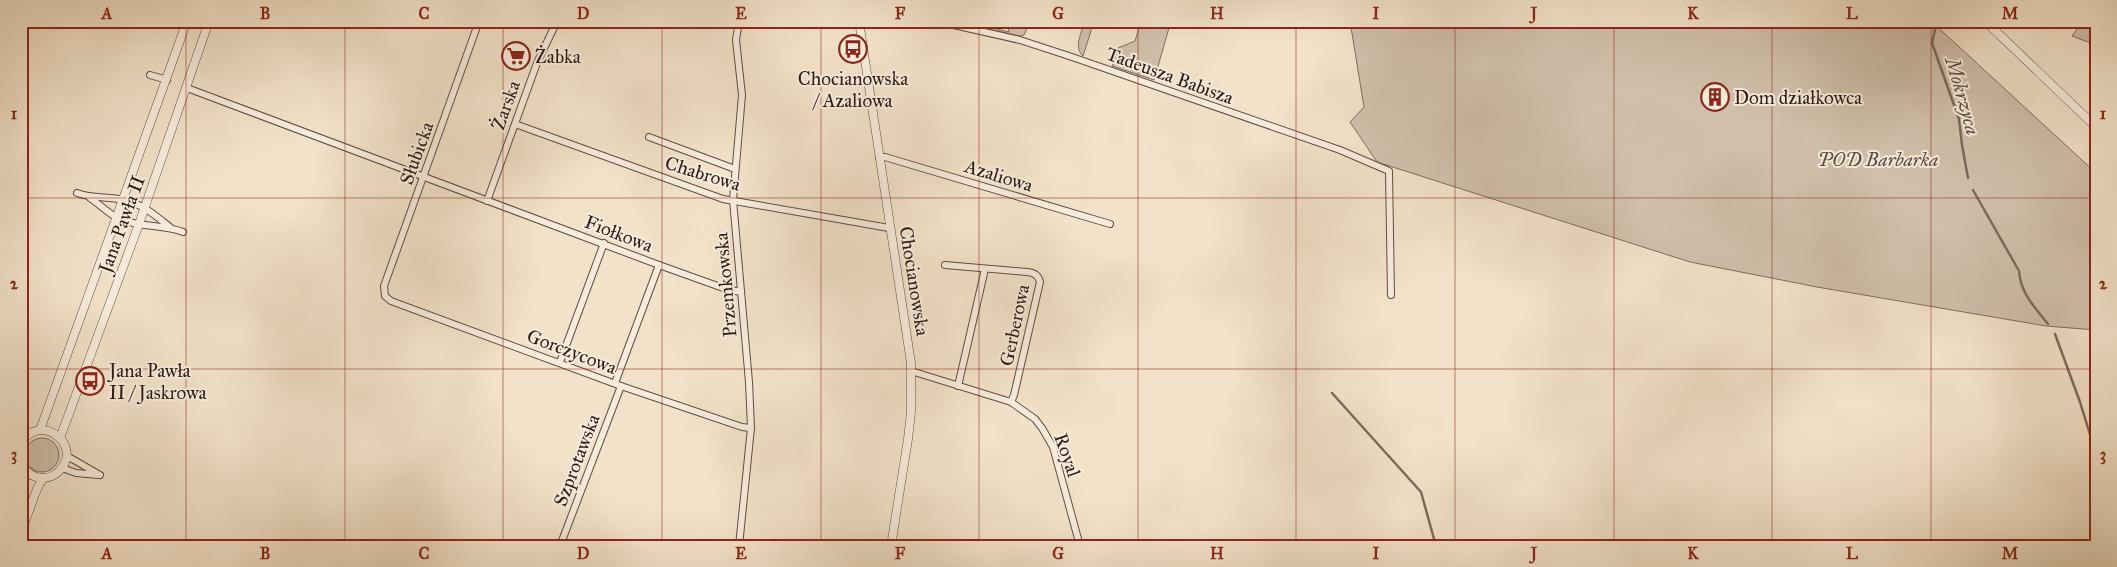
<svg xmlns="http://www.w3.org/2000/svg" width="2117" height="567" viewBox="0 0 2117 567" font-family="'IM FELL Great Primer',serif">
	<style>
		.green { fill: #d0c0ab; stroke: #7e6e60 }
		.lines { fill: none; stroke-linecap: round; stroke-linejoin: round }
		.stream { stroke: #7b6b5d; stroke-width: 2.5 }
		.minor-casing { stroke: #5e4e43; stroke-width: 8 }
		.tertiary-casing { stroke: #5e4e43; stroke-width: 9 }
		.minor { stroke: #f7ecdc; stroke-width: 6 }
		.tertiary { stroke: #f7ecdc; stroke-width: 8 }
		.grid { fill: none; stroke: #8f2418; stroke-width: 1; stroke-opacity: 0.55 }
		.labels { text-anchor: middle; stroke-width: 4; stroke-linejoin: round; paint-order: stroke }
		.poi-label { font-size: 19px; fill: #2c1c16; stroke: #f7ecdc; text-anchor: start }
		.street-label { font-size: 19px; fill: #2c1c16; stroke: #f7ecdc }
		.park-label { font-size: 19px; font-style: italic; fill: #5d4d43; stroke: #f7ecdc }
		.water-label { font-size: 20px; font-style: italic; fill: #605045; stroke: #f7ecdc }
		.neatline { fill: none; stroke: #8f2418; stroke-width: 2 }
		.grid-label { font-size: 16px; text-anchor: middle; font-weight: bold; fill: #8f2418 }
	</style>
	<rect width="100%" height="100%" fill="#f2e2c9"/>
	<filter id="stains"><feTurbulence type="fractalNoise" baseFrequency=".004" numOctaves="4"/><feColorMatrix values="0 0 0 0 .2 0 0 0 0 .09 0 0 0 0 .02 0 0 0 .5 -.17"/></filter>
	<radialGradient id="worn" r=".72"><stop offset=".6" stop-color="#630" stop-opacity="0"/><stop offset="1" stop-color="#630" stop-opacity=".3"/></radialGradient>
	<g class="green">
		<path d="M 953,21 L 995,21 L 997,29 L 1009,32 L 1007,21 L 1030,21 L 1024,35 L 1020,36 Z"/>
		<path d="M 1085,21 L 1091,21 L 1091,31 L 1083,56 C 1073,47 1082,32 1085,21 Z"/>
		<path d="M 1141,21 L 1171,21 L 1154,80 L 1112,66 L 1118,48 L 1135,41 Z"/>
		<path d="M 1350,21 L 1931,21 L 2096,173 L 2096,330 L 2046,326 L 1817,287 L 1690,262 L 1377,162 L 1350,122 L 1364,107 Z"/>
		<path d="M 2083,21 L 2096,21 L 2096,45 L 2072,36 Z"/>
		<circle cx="42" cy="455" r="17"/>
	</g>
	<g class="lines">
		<g class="stream">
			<path d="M 1937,21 L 1932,43 L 1959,119 L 1962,145 L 1968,178"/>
			<path d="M 1973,190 L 2019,271 C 2020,292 2035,308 2048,324"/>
			<path d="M 2055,334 L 2080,402 L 2096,454"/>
			<path d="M 1332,393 L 1421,492 L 1436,546"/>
		</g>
		<defs>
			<g id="minor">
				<path d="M 479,21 L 384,286 L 385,296 L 391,301 L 621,386 L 742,427 L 751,428"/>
				<path d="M 936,21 L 1020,40 L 1072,57 L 1340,150 L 1389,171 L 1391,295"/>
				<path d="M 150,75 L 167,80"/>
				<path d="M 187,88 L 659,265 L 726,289 L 741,292"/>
				<path d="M 515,124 L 723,199 L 889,228"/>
				<path d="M 649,137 L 735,169"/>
				<path d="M 879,157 L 885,157 L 1110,224"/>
				<path d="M 77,193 C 93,199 108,196 124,200 C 143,204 156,216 171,228"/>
				<path d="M 90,198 C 99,204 107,212 116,217 C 137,228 162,224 183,232"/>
				<path d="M 487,201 L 537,63 L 557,21"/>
				<path d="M 945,265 L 1027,272 C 1035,273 1038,275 1040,282 L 1014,395 L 1011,402"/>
				<path d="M 560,362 L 604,243"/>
				<path d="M 911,371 L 1011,402 L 1035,419 L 1042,428 L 1053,447 L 1080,546"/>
				<path d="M 615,383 L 659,265"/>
				<path d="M 958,386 L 985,269"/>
				<path d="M 67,456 L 100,475"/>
				<path d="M 62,468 L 76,473 L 99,475"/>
				<path d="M 560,546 L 621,386"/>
				<path d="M 739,546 L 751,428 L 749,382 L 733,200 L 742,95 L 736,40 L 739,21"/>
			</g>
			<g id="tertiary">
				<path d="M 859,21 L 911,363 L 911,412 L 908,439 L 891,546"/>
				<path d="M 1985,21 L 2096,127"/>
				<path d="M 40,430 L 187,21"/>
				<path d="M 60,438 L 139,224 L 209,21"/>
				<path d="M 21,444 C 38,411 84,444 60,470 C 56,475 49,478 43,478 C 33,478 26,472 21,464"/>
				<path d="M 21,492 L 27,472"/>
				<path d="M 21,532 L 37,489 L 43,478"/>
			</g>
		</defs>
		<use href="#minor" class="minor-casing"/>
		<use href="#tertiary" class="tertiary-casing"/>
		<use href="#minor" class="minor"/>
		<use href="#tertiary" class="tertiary"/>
	</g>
	<path class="grid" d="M 186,21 L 186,546M 345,21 L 345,546M 503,21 L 503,546M 662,21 L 662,546M 821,21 L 821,546M 979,21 L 979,546M 1138,21 L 1138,546M 1296,21 L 1296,546M 1455,21 L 1455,546M 1614,21 L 1614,546M 1772,21 L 1772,546M 1931,21 L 1931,546M 21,198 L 2096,198M 21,369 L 2096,369"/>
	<defs>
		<symbol id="bus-ring" viewBox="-11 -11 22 22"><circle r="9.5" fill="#f7ecdc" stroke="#8f2418" stroke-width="1.5"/><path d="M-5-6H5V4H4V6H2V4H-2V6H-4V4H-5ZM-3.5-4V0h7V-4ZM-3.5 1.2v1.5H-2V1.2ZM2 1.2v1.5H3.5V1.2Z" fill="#8f2418"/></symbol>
		<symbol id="supermarket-ring" viewBox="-11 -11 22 22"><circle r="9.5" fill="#f7ecdc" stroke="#8f2418" stroke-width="1.5"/><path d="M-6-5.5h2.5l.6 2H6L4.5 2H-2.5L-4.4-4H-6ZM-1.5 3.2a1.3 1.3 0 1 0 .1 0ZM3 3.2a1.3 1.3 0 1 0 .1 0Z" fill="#8f2418"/></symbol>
		<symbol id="building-ring" viewBox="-11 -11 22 22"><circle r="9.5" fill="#f7ecdc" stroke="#8f2418" stroke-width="1.5"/><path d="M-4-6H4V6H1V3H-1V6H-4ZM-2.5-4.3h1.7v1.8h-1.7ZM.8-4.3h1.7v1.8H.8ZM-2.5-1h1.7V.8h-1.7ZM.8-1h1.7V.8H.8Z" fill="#8f2418"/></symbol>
	</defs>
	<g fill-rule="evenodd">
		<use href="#bus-ring" x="837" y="33" width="32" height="32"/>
		<use href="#supermarket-ring" x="500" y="40" width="32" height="32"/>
		<use href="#building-ring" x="1699" y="81" width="32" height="32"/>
		<use href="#bus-ring" x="74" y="365" width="32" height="32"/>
	</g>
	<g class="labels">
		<g class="poi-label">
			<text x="535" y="63">Żabka</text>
			<text x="853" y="85" text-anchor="middle">Chocianowska<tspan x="853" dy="22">/ Azaliowa</tspan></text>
			<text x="1734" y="104">Dom działkowca</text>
			<text x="109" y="377">Jana Pawła<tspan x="109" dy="22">II / Jaskrowa</tspan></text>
		</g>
		<g class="street-label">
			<text transform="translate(1170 75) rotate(20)" y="7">Tadeusza Babisza</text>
			<text transform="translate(505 105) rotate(-70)" y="7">Żarska</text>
			<text transform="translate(416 153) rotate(-70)" y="7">Słubicka</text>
			<text transform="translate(703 173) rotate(17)" y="7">Chabrowa</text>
			<text transform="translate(999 175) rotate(17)" y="7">Azaliowa</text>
			<text transform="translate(121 224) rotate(-70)" y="7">Jana Pawła II</text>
			<text transform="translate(619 233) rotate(21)" y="7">Fiołkowa</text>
			<text transform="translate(915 281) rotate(81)" y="7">Chocianowska</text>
			<text transform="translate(725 285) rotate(-95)" y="7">Przemkowska</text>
			<text transform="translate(1014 325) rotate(-78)" y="7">Gerberowa</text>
			<text transform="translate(572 351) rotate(21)" y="7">Gorczycowa</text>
			<text transform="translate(1068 455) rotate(71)" y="7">Royal</text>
			<text transform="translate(576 460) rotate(-69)" y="7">Szprotawska</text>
		</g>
		<g class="park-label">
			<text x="1878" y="166">POD Barbarka</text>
		</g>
		<g class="water-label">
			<text transform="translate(1963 96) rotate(74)" y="7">Mokrzyca</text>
		</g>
	</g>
	<rect width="2117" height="567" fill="none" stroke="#f2e2c9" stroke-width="55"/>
	<rect x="28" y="28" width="2062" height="512" class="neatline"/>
	<g class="grid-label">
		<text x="107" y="19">A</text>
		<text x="265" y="19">B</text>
		<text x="424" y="19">C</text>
		<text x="583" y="19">D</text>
		<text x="741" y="19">E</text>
		<text x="900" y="19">F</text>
		<text x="1058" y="19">G</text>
		<text x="1217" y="19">H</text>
		<text x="1376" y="19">I</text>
		<text x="1534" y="19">J</text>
		<text x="1693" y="19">K</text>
		<text x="1852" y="19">L</text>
		<text x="2010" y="19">M</text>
		<text x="14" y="119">1</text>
		<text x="2103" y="119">1</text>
		<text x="14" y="289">2</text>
		<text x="2103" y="289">2</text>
		<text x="14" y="460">3</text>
		<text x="2103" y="460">3</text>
		<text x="107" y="559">A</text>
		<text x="265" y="559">B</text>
		<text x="424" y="559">C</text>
		<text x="583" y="559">D</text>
		<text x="741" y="559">E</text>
		<text x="900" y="559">F</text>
		<text x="1058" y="559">G</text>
		<text x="1217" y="559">H</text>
		<text x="1376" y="559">I</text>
		<text x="1534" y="559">J</text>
		<text x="1693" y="559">K</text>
		<text x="1852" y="559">L</text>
		<text x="2010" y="559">M</text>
	</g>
	<rect width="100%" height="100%" filter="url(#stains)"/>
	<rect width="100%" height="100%" fill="url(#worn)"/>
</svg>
